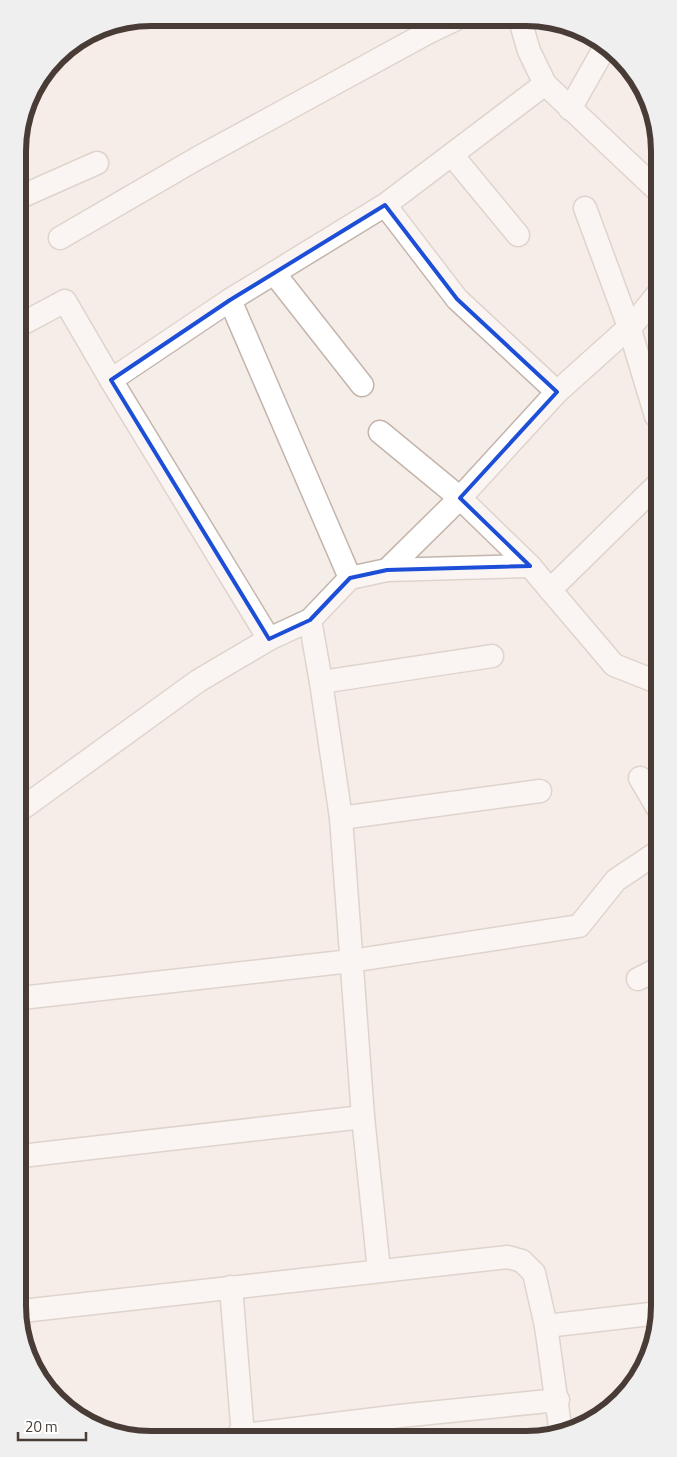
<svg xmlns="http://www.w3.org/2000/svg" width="677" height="1457" viewBox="0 0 677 1457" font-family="'Titillium Web',sans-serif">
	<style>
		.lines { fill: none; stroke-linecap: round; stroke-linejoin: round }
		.minor-casing { stroke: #c4b5ac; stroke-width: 25 }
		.minor { stroke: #fff; stroke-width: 22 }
		.marked { fill: none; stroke: #1d4ed8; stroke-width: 4; stroke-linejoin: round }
		.rim { fill: none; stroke: #493c36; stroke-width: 6 }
	</style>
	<rect width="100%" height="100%" fill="#f5ede8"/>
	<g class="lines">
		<defs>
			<g id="minor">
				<path d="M 520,20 L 529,51 L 545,84 L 655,188"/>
				<path d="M 570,109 L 605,47"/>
				<path d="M 452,155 L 518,235"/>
				<path d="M 18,198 L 97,163"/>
				<path d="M 385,205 L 457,299 L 557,392"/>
				<path d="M 585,208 L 629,327 L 656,416"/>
				<path d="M 60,238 L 196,159 L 427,33 L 456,19"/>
				<path d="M 274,273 L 362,385"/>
				<path d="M 230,300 L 350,578"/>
				<path d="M 18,326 L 65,301 L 111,380 L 230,300 L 385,205 L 545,84"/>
				<path d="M 111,380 L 269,639"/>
				<path d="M 380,432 L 460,498 L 530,566 L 614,665 L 657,682"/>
				<path d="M 387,570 L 530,566"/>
				<path d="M 550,590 L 656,486"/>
				<path d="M 310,620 L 321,682 L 341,818 L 363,1117 L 379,1270"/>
				<path d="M 321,682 L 492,656"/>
				<path d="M 640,778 L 657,807"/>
				<path d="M 20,810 L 198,681 L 269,639 L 310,620 L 350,578 L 387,570 L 460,498 L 557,392 L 635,322 L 656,296"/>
				<path d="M 341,818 L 540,791"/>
				<path d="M 638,979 L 658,969"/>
				<path d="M 21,998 L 351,961 L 579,926 L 616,880 L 658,852"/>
				<path d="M 21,1156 L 363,1117"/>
				<path d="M 231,1287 L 243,1436"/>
				<path d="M 22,1311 L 508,1257 L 522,1261 L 534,1273 L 546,1326"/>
				<path d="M 561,1434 L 546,1326 L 659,1313"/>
				<path d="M 237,1436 L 400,1416 L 558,1400"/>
			</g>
		</defs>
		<use href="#minor" class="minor-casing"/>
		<use href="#minor" class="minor"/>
	</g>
	<path d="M0 0H677V1457H0ZM 385,205 L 457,299 L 557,392 L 460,498 L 530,566 L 387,570 L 350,578 L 310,620 L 269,639 L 111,380 L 230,300 Z" fill="#f5ede8" fill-opacity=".55" fill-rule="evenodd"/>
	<path class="marked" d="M 385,205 L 457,299 L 557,392 L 460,498 L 530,566 L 387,570 L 350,578 L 310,620 L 269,639 L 111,380 L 230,300 Z"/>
	<path d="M0 0H677V1457H0ZM151 26H526A125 125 0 0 1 651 151V1306A125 125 0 0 1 526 1431H151A125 125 0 0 1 26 1306V151A125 125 0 0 1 151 26Z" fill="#f0efef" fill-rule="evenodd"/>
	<path class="rim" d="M151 26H526A125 125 0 0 1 651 151V1306A125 125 0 0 1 526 1431H151A125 125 0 0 1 26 1306V151A125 125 0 0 1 151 26Z"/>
	<path d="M18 1432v8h68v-8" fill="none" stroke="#493c36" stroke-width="2.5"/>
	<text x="25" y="1432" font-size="15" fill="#493c36" stroke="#ffffff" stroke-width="4" paint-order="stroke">20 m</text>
</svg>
